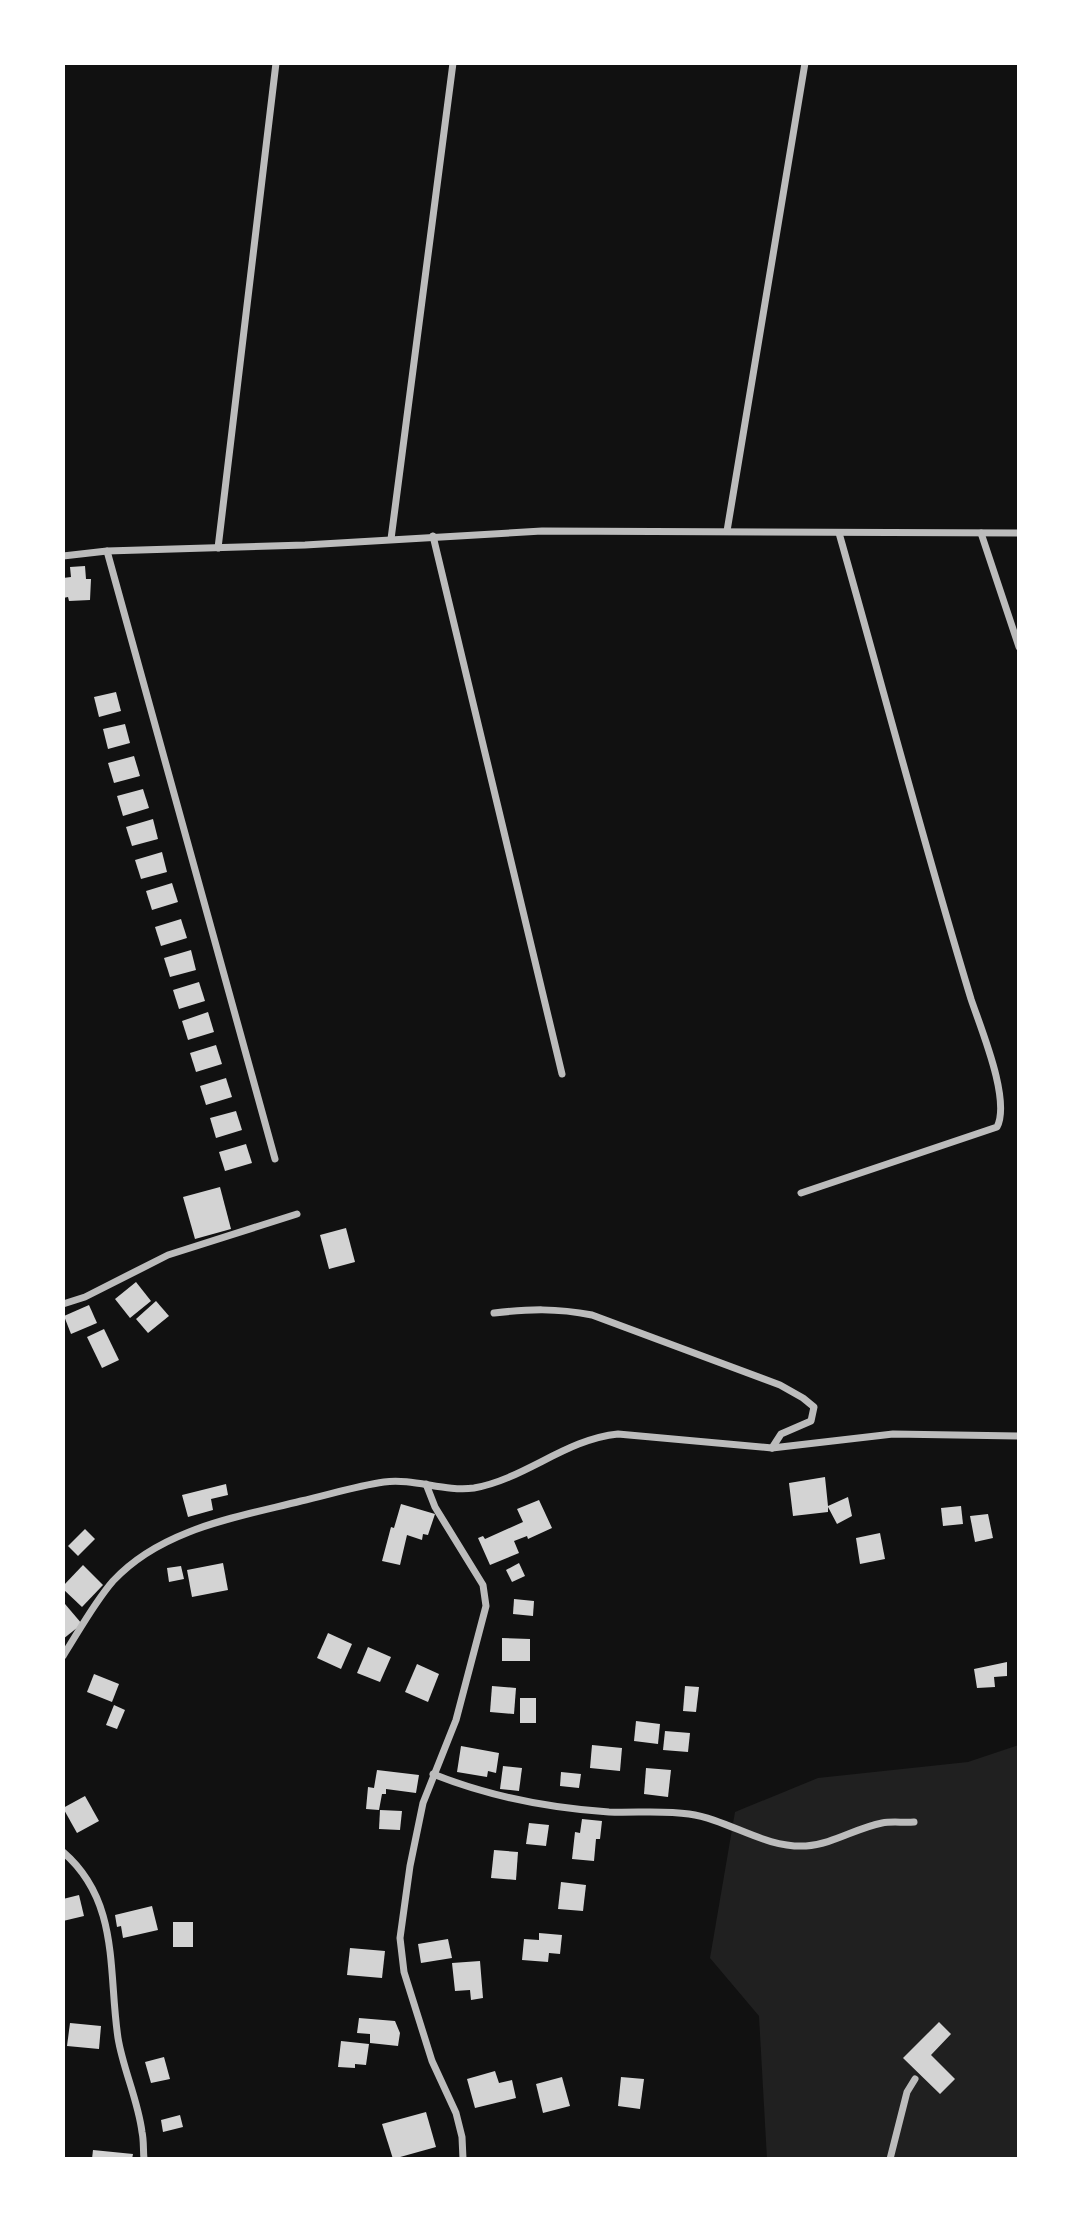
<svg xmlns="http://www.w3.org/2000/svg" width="1082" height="2222" viewBox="0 0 1082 2222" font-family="'Sofia Sans Condensed',sans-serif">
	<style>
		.green { fill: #202020 }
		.building { fill: #d3d3d3 }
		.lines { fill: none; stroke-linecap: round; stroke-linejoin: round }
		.minor { stroke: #bcbcbc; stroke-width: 7 }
	</style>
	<rect width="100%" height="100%" fill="#111"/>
	<path class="green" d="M 1019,1745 L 1019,2159 L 767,2159 L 759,2016 L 710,1958 L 735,1812 L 818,1778 L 968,1762 Z"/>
	<g class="building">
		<path d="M 85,566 L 86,579 L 91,579 L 90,600 L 69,601 L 68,597 L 63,598 L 63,578 L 71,577 L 70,567 Z"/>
		<path d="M 116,692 L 121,711 L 99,717 L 94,697 Z"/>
		<path d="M 125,724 L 130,743 L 108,749 L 103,729 Z"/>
		<path d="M 134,756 L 140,776 L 114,783 L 108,763 Z"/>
		<path d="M 143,789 L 149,808 L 123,816 L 117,796 Z"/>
		<path d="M 153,819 L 158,839 L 132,846 L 126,827 Z"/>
		<path d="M 162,852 L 167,872 L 141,879 L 135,860 Z"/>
		<path d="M 172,883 L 178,902 L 152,910 L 146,891 Z"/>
		<path d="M 181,919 L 187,938 L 161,946 L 155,927 Z"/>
		<path d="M 191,950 L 196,970 L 170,977 L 164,958 Z"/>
		<path d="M 199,982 L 205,1001 L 179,1009 L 173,990 Z"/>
		<path d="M 208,1012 L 214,1032 L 188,1040 L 182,1021 Z"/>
		<path d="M 216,1045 L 222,1064 L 196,1072 L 190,1053 Z"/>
		<path d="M 226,1078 L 232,1097 L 206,1105 L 200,1086 Z"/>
		<path d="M 236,1111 L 242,1130 L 216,1138 L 210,1118 Z"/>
		<path d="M 246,1144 L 252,1163 L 225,1171 L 219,1152 Z"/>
		<path d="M 220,1187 L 231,1229 L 195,1239 L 183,1197 Z"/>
		<path d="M 346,1228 L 355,1262 L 329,1269 L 320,1235 Z"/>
		<path d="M 136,1282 L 151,1301 L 130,1318 L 115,1299 Z"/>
		<path d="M 156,1301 L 169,1316 L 148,1333 L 136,1319 Z"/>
		<path d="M 89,1305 L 97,1323 L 71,1334 L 64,1316 Z"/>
		<path d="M 104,1329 L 119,1360 L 102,1368 L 87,1337 Z"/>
		<path d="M 825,1477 L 828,1506 L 848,1497 L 852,1516 L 837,1524 L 828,1507 L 828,1512 L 793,1516 L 789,1483 Z"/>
		<path d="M 226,1484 L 228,1495 L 211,1499 L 213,1510 L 188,1517 L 182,1495 Z"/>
		<path d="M 539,1500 L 552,1528 L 528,1539 L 527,1536 L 514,1541 L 519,1553 L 490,1565 L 478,1538 L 483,1536 L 485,1539 L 523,1522 L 517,1509 Z"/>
		<path d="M 401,1504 L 435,1514 L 428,1535 L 423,1534 L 422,1540 L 407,1535 L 400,1565 L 382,1561 L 391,1527 L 394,1528 Z"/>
		<path d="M 961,1506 L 963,1524 L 943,1526 L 941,1508 Z"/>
		<path d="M 988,1514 L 993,1538 L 975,1542 L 970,1516 Z"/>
		<path d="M 85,1529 L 95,1539 L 78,1556 L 68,1546 Z"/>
		<path d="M 880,1533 L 885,1559 L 860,1564 L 856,1538 Z"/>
		<path d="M 223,1563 L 228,1590 L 192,1597 L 187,1570 Z"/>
		<path d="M 519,1563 L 525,1576 L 512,1582 L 506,1570 Z"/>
		<path d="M 83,1565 L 103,1585 L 82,1607 L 63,1589 L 63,1586 Z"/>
		<path d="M 181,1566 L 184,1579 L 169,1582 L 167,1568 Z"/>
		<path d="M 514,1599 L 534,1601 L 533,1616 L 513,1614 Z"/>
		<path d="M 65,1604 L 82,1624 L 63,1639 L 63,1606 Z"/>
		<path d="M 328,1633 L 352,1644 L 341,1669 L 317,1658 Z"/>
		<path d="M 502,1638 L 530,1639 L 530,1661 L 502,1661 Z"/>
		<path d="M 368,1647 L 391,1657 L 380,1682 L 357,1673 Z"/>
		<path d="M 1007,1662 L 1007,1676 L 994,1677 L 995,1687 L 977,1688 L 974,1669 Z"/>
		<path d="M 417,1664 L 439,1674 L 428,1702 L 405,1692 Z"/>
		<path d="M 94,1674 L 119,1684 L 112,1702 L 87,1692 Z"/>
		<path d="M 492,1686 L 516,1688 L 514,1714 L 490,1712 Z"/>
		<path d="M 685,1686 L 699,1687 L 696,1712 L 683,1711 Z"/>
		<rect x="520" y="1698" width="16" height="25"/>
		<path d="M 114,1705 L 125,1710 L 117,1729 L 106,1725 Z"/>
		<path d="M 636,1721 L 660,1724 L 658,1744 L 634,1741 Z"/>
		<path d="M 665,1731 L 690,1733 L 688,1752 L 663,1750 Z"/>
		<path d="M 592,1745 L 622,1748 L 620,1771 L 590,1768 Z"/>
		<path d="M 461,1746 L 499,1753 L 496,1773 L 488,1771 L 487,1777 L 457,1772 Z"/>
		<path d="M 503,1766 L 522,1768 L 519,1791 L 500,1789 Z"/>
		<path d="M 646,1768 L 671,1770 L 668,1797 L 644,1794 Z"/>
		<path d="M 377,1770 L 419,1775 L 416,1793 L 386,1789 L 386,1794 L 382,1794 L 379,1810 L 366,1809 L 368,1787 L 374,1788 Z"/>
		<path d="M 561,1772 L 581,1774 L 579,1788 L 560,1786 Z"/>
		<path d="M 85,1796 L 99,1821 L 77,1833 L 63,1808 Z"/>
		<path d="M 380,1810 L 402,1811 L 400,1830 L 379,1829 Z"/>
		<path d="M 582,1819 L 602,1821 L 600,1839 L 596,1839 L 594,1861 L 572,1859 L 575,1832 L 580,1833 Z"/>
		<path d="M 529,1823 L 549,1825 L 546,1846 L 526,1844 Z"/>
		<path d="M 494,1850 L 518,1852 L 516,1880 L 491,1878 Z"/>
		<path d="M 561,1882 L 586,1885 L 583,1911 L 558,1909 Z"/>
		<path d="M 79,1895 L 84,1916 L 63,1921 L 63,1899 Z"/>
		<path d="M 152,1906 L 158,1930 L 123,1938 L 121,1926 L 117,1927 L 115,1915 Z"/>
		<rect x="173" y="1922" width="20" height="25"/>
		<path d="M 539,1933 L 562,1935 L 560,1954 L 549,1953 L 548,1962 L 522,1960 L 524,1939 L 539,1940 Z"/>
		<path d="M 448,1939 L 452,1958 L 421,1963 L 418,1944 Z"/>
		<path d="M 350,1948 L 385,1951 L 382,1978 L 347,1975 Z"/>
		<path d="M 480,1961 L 483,1998 L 471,2000 L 470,1990 L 455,1991 L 452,1963 Z"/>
		<path d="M 359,2018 L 395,2021 L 400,2033 L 398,2046 L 370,2043 L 370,2034 L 357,2033 Z"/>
		<path d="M 939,2022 L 951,2034 L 931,2055 L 955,2079 L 940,2094 L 903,2058 Z"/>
		<path d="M 70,2023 L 101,2026 L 99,2049 L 67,2046 Z"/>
		<path d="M 341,2041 L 369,2044 L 366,2065 L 355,2064 L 355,2068 L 338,2067 Z"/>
		<path d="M 164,2057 L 170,2079 L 151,2083 L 145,2062 Z"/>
		<path d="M 495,2071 L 499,2083 L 512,2080 L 516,2098 L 475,2108 L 467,2079 Z"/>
		<path d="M 562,2077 L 570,2106 L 543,2113 L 536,2084 Z"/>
		<path d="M 621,2077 L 644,2079 L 640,2109 L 618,2106 Z"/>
		<path d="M 426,2112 L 436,2147 L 393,2159 L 382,2124 Z"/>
		<path d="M 180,2115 L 183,2127 L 163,2132 L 161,2120 Z"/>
		<path d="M 93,2150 L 133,2154 L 132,2159 L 92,2159 Z"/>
	</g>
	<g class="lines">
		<g class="minor">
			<path d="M 727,531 L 805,63"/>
			<path d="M 981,533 L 1019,647"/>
			<path d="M 433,536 L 562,1074"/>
			<path d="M 391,539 L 453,63"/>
			<path d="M 218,548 L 276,63"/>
			<path d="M 107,551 L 275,1159"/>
			<path d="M 63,556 L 107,551 L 305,545 L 542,531 L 1019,533"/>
			<path d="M 801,1193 L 997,1127 C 1011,1100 981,1029 971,999 C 924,845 883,688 839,533"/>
			<path d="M 63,1304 L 85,1297 L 168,1255 L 297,1214"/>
			<path d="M 494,1313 C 529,1309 556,1308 592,1315 L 780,1385 L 803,1398 L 814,1407 L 811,1421 L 781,1434 L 772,1448"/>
			<path d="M 426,1484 L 435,1507 L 483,1585 L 486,1606 L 456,1720 L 423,1803 L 410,1866 L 400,1938 L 404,1972 L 432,2061 L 456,2113 L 462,2137 L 463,2159"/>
			<path d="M 63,1656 C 79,1631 94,1603 113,1581 C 161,1529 237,1517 301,1501 C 328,1495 356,1486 384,1482 C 414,1478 444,1492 474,1488 C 525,1479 566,1439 618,1434 L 772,1448 L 893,1434 L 1019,1436"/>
			<path d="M 433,1774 C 488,1796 550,1808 609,1812 C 636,1813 663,1810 689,1814 C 730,1820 763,1848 806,1846 C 833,1844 856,1828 882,1823 C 892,1821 904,1823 914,1822"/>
			<path d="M 63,1852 C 120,1901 108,1971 118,2038 C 123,2069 138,2100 142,2132 C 144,2141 143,2150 144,2159"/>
			<path d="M 890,2159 L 907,2092 L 915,2079"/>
		</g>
	</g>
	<rect width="1082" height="2222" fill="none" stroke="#ffffff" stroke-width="130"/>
</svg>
